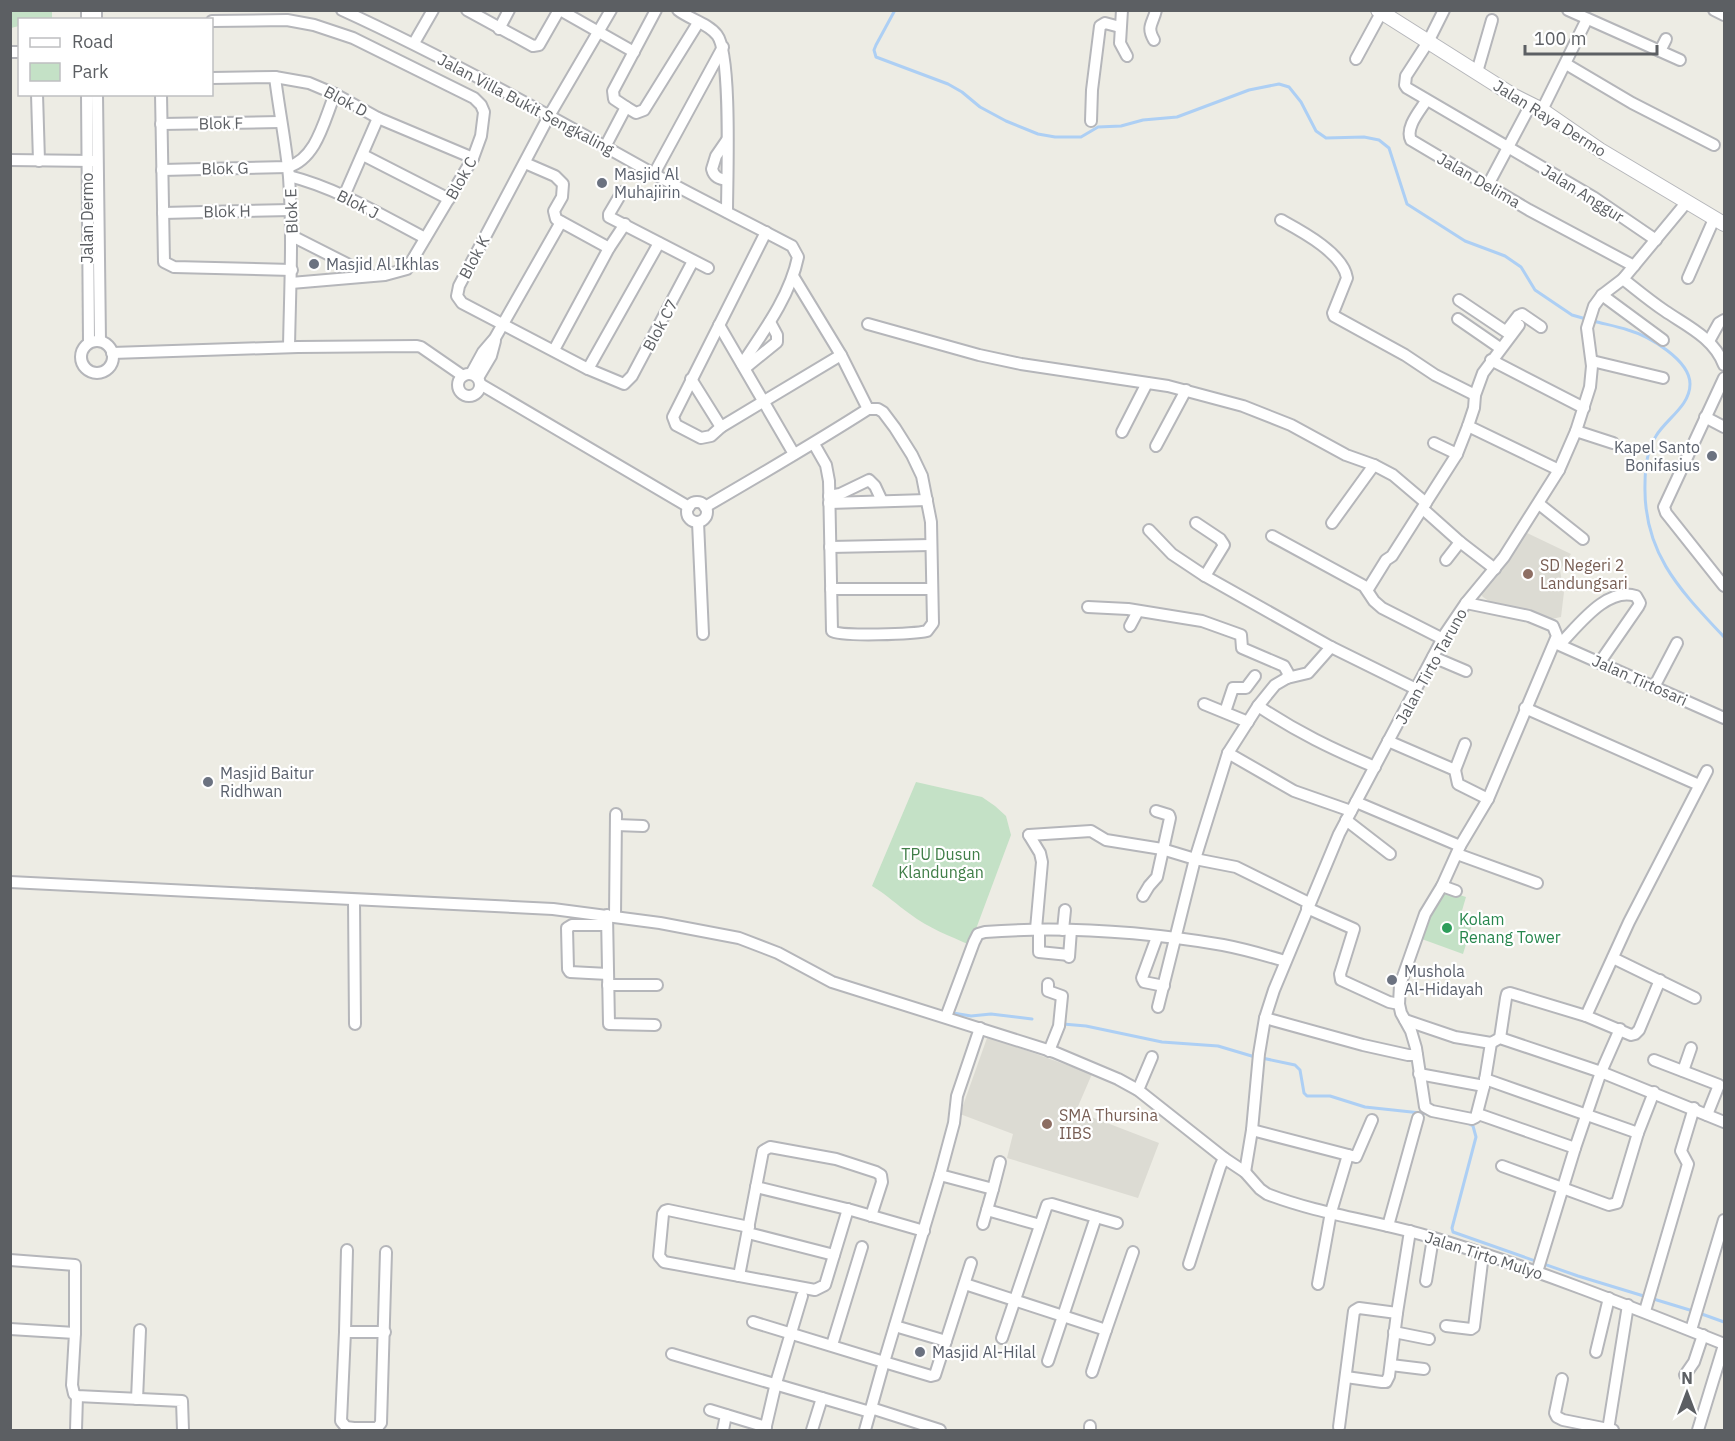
<svg xmlns="http://www.w3.org/2000/svg" width="1735" height="1441" viewBox="0 0 1735 1441" font-family="'IBM Plex Sans',sans-serif">
	<style>
		.education { fill: #dcdbd3 }
		.green { fill: #c4e1c6 }
		.lines { fill: none; stroke-linecap: round; stroke-linejoin: round }
		.stream { stroke: #adcff4; stroke-width: 3 }
		.minor-casing { stroke: #b5b6ba; stroke-width: 14 }
		.tertiary-casing { stroke: #b5b6ba; stroke-width: 16 }
		.minor { stroke: #fff; stroke-width: 10 }
		.tertiary { stroke: #fff; stroke-width: 14 }
		.worship-dot { fill: #6b7280; stroke: #fff; stroke-width: 2 }
		.education-dot { fill: #8d6e63; stroke: #fff; stroke-width: 2 }
		.leisure-dot { fill: #2e9e5b; stroke: #fff; stroke-width: 2 }
		.labels { text-anchor: middle; stroke-width: 4.5; stroke-linejoin: round; paint-order: stroke }
		.street-label { font-size: 16px; fill: #5c5f63; stroke: #fff }
		.worship-label { font-size: 16px; fill: #5b616d; stroke: #fff; text-anchor: start }
		.education-label { font-size: 16px; fill: #785e54; stroke: #fff; text-anchor: start }
		.park-label { font-size: 16px; fill: #407e48; stroke: #fff }
		.leisure-label { font-size: 16px; fill: #27864d; stroke: #fff; text-anchor: start }
	</style>
	<rect width="100%" height="100%" fill="#edece4"/>
	<g class="education">
		<path d="M 1525,532 L 1571,554 L 1560,570 L 1564,592 L 1561,617 L 1547,620 L 1496,606 L 1483,597 L 1480,593 Z"/>
		<path d="M 987,1038 L 994,1039 L 1092,1074 L 1076,1111 L 1159,1143 L 1138,1198 L 1007,1158 L 1013,1134 L 960,1114 Z"/>
	</g>
	<g class="green">
		<path d="M 10,11 L 52,11 L 52,19 L 20,20 L 19,26 L 11,28 Z"/>
		<path d="M 916,782 L 982,797 L 995,806 L 1006,816 L 1011,835 L 970,945 C 950,936 928,928 910,914 C 897,905 886,894 872,886 Z"/>
		<path d="M 1444,890 L 1466,897 L 1461,914 L 1474,918 L 1463,954 L 1419,938 Z"/>
	</g>
	<g class="lines">
		<g class="stream">
			<path d="M 895,10 L 876,45 L 874,50 L 876,57 L 948,84 L 962,92 L 980,107 L 1006,121 L 1038,134 L 1055,137 L 1081,137 L 1098,127 L 1121,126 L 1143,120 L 1177,117 L 1249,90 L 1279,84 L 1289,87 L 1301,102 L 1316,131 L 1326,138 L 1364,137 L 1379,140 L 1389,148 L 1407,204 L 1465,241 L 1505,256 L 1521,267 L 1535,290 L 1572,315 L 1586,319"/>
			<path d="M 1593,321 C 1604,324 1616,326 1628,330 C 1649,336 1690,360 1690,384 C 1690,406 1666,419 1656,436 C 1647,450 1645,468 1645,484 C 1643,553 1680,590 1724,637"/>
			<path d="M 953,1013 L 971,1016 L 991,1014 L 1032,1019"/>
			<path d="M 1063,1024 L 1086,1026 L 1162,1042 L 1218,1046 L 1255,1057"/>
			<path d="M 1262,1058 L 1295,1065 L 1300,1070 L 1304,1093 L 1307,1096 L 1330,1096 L 1365,1107 L 1430,1114"/>
			<path d="M 1466,1122 L 1473,1126 L 1476,1137 L 1452,1228 L 1453,1232 L 1578,1276 L 1693,1311"/>
			<path d="M 1699,1313 L 1724,1322"/>
		</g>
		<defs>
			<g id="minor">
				<path d="M 87,10 L 87,20"/>
				<path d="M 96,10 L 96,20"/>
				<path d="M 342,10 C 449,59 552,117 654,174 C 699,199 747,222 792,246 L 798,257 C 790,296 764,331 742,364"/>
				<path d="M 467,10 L 533,46 L 539,45 L 559,10"/>
				<path d="M 560,10 L 634,52"/>
				<path d="M 611,10 L 549,116 L 459,286 L 457,296 L 462,303 L 588,369 L 624,384 L 632,376 L 693,261"/>
				<path d="M 678,10 C 689,19 708,23 717,35 C 732,54 727,181 727,212"/>
				<path d="M 1122,10 L 1120,43 L 1127,56"/>
				<path d="M 1444,10 L 1428,42 L 1406,76 L 1405,85 L 1407,88 L 1593,197 L 1656,240"/>
				<path d="M 1568,10 L 1680,60"/>
				<path d="M 1714,10 L 1724,15"/>
				<path d="M 212,21 L 287,20 L 314,25 L 353,38 L 474,98 L 481,105 L 484,112 L 481,136 L 473,158 L 407,269 L 385,275 L 291,283"/>
				<path d="M 499,29 L 509,10"/>
				<path d="M 1154,40 C 1146,26 1153,24 1156,10"/>
				<path d="M 414,43 L 433,10"/>
				<path d="M 1660,51 L 1666,39"/>
				<path d="M 10,52 L 20,52"/>
				<path d="M 1356,59 L 1381,13"/>
				<path d="M 1566,64 L 1632,103 L 1714,145"/>
				<path d="M 1477,72 L 1492,20"/>
				<path d="M 275,77 C 279,110 286,144 289,177 C 293,234 290,290 289,347"/>
				<path d="M 212,78 L 275,77 L 309,83 L 335,94 L 378,118 L 473,158"/>
				<path d="M 37,94 L 39,161"/>
				<path d="M 87,94 L 89,342"/>
				<path d="M 97,94 L 100,341"/>
				<path d="M 161,94 L 164,262 L 174,267 L 292,270"/>
				<path d="M 1426,101 C 1419,112 1405,128 1411,140 L 1529,210 L 1634,266"/>
				<path d="M 626,107 L 636,113 L 644,110 L 698,23"/>
				<path d="M 1542,110 L 1587,19"/>
				<path d="M 1091,121 L 1092,90 L 1100,26 L 1105,23 L 1120,27"/>
				<path d="M 161,124 L 280,122"/>
				<path d="M 727,140 L 716,156 L 712,169 C 714,177 719,179 727,180"/>
				<path d="M 606,145 L 626,107 L 614,99 L 613,91 L 656,10"/>
				<path d="M 363,155 L 449,199"/>
				<path d="M 10,160 L 94,161"/>
				<path d="M 525,163 L 555,176 L 563,184 L 562,197 L 554,211 L 556,219 L 609,248"/>
				<path d="M 162,170 L 288,167 C 317,158 324,120 335,94"/>
				<path d="M 654,174 L 723,47"/>
				<path d="M 289,176 C 337,188 381,215 425,238"/>
				<path d="M 1488,185 L 1531,104"/>
				<path d="M 622,192 L 609,214 L 609,217 L 708,268"/>
				<path d="M 344,196 L 378,118"/>
				<path d="M 163,213 L 291,210"/>
				<path d="M 1281,220 C 1301,231 1343,253 1347,278 L 1333,313 L 1334,316 L 1405,355 L 1435,375 L 1475,395"/>
				<path d="M 292,236 L 369,275"/>
				<path d="M 1688,278 L 1714,219"/>
				<path d="M 1623,279 C 1637,290 1650,301 1665,311 C 1687,326 1714,338 1724,365"/>
				<path d="M 1602,295 L 1663,340"/>
				<path d="M 1459,300 L 1511,335"/>
				<path d="M 1458,319 L 1500,348"/>
				<path d="M 868,324 L 979,355 L 1021,364 L 1168,386 L 1243,406 L 1291,425 L 1346,455 L 1374,465 L 1393,475 L 1426,503"/>
				<path d="M 719,325 L 794,454"/>
				<path d="M 1508,329 L 1518,316 L 1522,314 L 1541,327"/>
				<circle cx="97" cy="357" r="16"/>
				<path d="M 1709,341 L 1719,323 L 1724,320"/>
				<path d="M 554,350 L 609,248 L 625,224"/>
				<path d="M 112,353 L 298,347 L 417,346 L 421,347 L 463,376"/>
				<path d="M 1491,360 L 1584,408"/>
				<path d="M 1592,361 L 1663,378"/>
				<path d="M 745,368 L 777,342 L 777,335 L 770,322"/>
				<path d="M 588,369 L 659,243"/>
				<path d="M 471,374 L 483,352 L 495,338 L 561,222"/>
				<circle cx="469" cy="385" r="11"/>
				<path d="M 478,378 L 491,356 L 495,341"/>
				<path d="M 1724,378 L 1664,507 L 1666,513 L 1724,586"/>
				<path d="M 691,379 L 721,427 L 841,355"/>
				<path d="M 480,384 L 689,507"/>
				<path d="M 1705,417 L 1724,427"/>
				<path d="M 1468,426 L 1559,470"/>
				<path d="M 721,427 L 711,436 L 701,438 L 676,425 L 673,417 L 766,232"/>
				<path d="M 1576,431 L 1613,443"/>
				<path d="M 1122,432 L 1147,383"/>
				<path d="M 1434,443 L 1457,454"/>
				<path d="M 814,444 L 826,465 L 829,481 L 832,631 C 840,637 915,634 927,631 L 933,623 L 931,522 L 922,476 L 912,455 L 895,428 L 883,412 L 878,409 L 868,409"/>
				<path d="M 1156,446 L 1186,390"/>
				<path d="M 829,496 L 840,494 L 869,480 L 875,486 L 882,501"/>
				<circle cx="697" cy="512" r="10"/>
				<path d="M 829,503 L 927,500"/>
				<path d="M 1539,504 L 1583,539"/>
				<path d="M 705,507 C 760,475 815,443 868,409 L 841,355 L 793,276"/>
				<path d="M 1423,509 L 1460,542 L 1495,569"/>
				<path d="M 698,522 L 703,634"/>
				<path d="M 1196,523 L 1220,539 L 1224,545 L 1205,576"/>
				<path d="M 1332,523 L 1374,465"/>
				<path d="M 1149,530 L 1172,554 L 1205,576 L 1331,647 L 1416,689"/>
				<path d="M 1272,536 L 1364,586 L 1374,601 L 1382,608 L 1443,639"/>
				<path d="M 830,547 L 931,545"/>
				<path d="M 1446,560 L 1460,542"/>
				<path d="M 831,589 L 932,589"/>
				<path d="M 1368,589 L 1386,560 L 1392,556 L 1457,454 L 1468,426 L 1474,408 L 1475,395 L 1483,373 L 1519,325"/>
				<path d="M 1466,603 L 1529,616 L 1553,626 L 1557,636 L 1488,799 L 1460,846 L 1442,886 L 1425,914 L 1400,985 L 1399,1004 L 1401,1013 L 1411,1031 L 1416,1048 L 1425,1107 L 1432,1111 L 1472,1119 L 1476,1117 L 1484,1086 L 1491,1043"/>
				<path d="M 1088,607 L 1128,609 L 1202,621 L 1241,635 L 1242,648 L 1284,666 L 1288,673 L 1287,678"/>
				<path d="M 1130,626 L 1138,611"/>
				<path d="M 1555,643 L 1724,718"/>
				<path d="M 1560,644 C 1578,626 1607,586 1636,596 L 1640,603 L 1638,607 L 1600,662"/>
				<path d="M 1433,657 L 1466,671"/>
				<path d="M 1654,687 L 1677,643"/>
				<path d="M 1204,704 L 1248,722"/>
				<path d="M 1258,706 C 1297,732 1332,749 1375,767"/>
				<path d="M 1525,708 L 1699,785"/>
				<path d="M 1225,712 L 1233,688 L 1246,688 L 1255,676"/>
				<path d="M 1388,741 L 1455,770 L 1458,784 L 1488,799"/>
				<path d="M 1228,753 L 1294,791 L 1351,811"/>
				<path d="M 1455,770 L 1465,744"/>
				<path d="M 1356,802 L 1460,846"/>
				<path d="M 1346,820 L 1390,854"/>
				<path d="M 616,825 L 643,826"/>
				<path d="M 1029,835 L 1091,831 L 1106,840 L 1162,849 L 1195,859 L 1236,867 L 1309,903"/>
				<path d="M 1029,835 L 1040,853 L 1042,862 L 1036,929"/>
				<path d="M 1457,854 L 1537,883"/>
				<path d="M 10,882 L 553,909 L 660,923 L 739,938 L 778,953 L 832,982 L 1054,1052 L 1118,1079 L 1138,1090 L 1224,1158 L 1245,1172 L 1260,1189 L 1267,1194 C 1321,1215 1379,1221 1434,1238 C 1533,1268 1629,1306 1724,1344"/>
				<path d="M 1442,886 L 1456,891"/>
				<path d="M 1143,896 L 1149,886 L 1157,877 L 1170,818 L 1169,815 L 1156,811"/>
				<path d="M 354,900 L 355,1024"/>
				<path d="M 1307,908 L 1354,929 L 1340,974 L 1341,980 L 1389,1002 L 1399,1004"/>
				<path d="M 607,915 L 609,1024 L 655,1025"/>
				<path d="M 615,916 L 616,814"/>
				<path d="M 607,925 L 572,925 L 567,928 L 568,969 L 570,972 L 608,974"/>
				<path d="M 1039,929 L 1039,952 L 1069,955"/>
				<path d="M 1063,930 L 1065,910"/>
				<path d="M 1157,937 L 1142,978 L 1144,982 L 1164,986"/>
				<path d="M 1069,957 L 1071,930"/>
				<path d="M 1613,958 L 1695,998"/>
				<path d="M 1048,984 L 1048,991 L 1062,996 L 1059,1026 L 1049,1051"/>
				<path d="M 608,985 L 657,985"/>
				<path d="M 1158,1007 L 1195,859 L 1228,753 L 1258,706 L 1275,685 L 1287,678 L 1308,673 L 1331,647"/>
				<path d="M 1586,1016 L 1629,922 L 1707,771"/>
				<path d="M 946,1017 L 974,942 L 978,934 L 985,932 C 1063,926 1145,932 1223,945 C 1244,949 1265,955 1285,961"/>
				<path d="M 1265,1018 L 1363,1045 L 1408,1055 L 1417,1055"/>
				<path d="M 1405,1020 L 1455,1037 L 1491,1043 L 1500,1038 L 1601,1072 L 1724,1122"/>
				<path d="M 1500,1038 L 1506,998 L 1507,994 L 1510,993 L 1586,1016 L 1631,1035 L 1635,1034 L 1639,1030 L 1660,980"/>
				<path d="M 1654,1060 L 1719,1085 L 1707,1115"/>
				<path d="M 1683,1071 L 1691,1048"/>
				<path d="M 1419,1074 L 1484,1086"/>
				<path d="M 1485,1079 L 1638,1133"/>
				<path d="M 1138,1090 L 1152,1057"/>
				<path d="M 1478,1114 L 1575,1148"/>
				<path d="M 1252,1130 L 1356,1157 L 1372,1120"/>
				<path d="M 1502,1166 L 1609,1205 L 1617,1203 L 1638,1133 L 1654,1092"/>
				<path d="M 1245,1172 L 1252,1130 L 1259,1054 L 1265,1018 L 1274,990 L 1339,834 L 1445,634 L 1466,603 L 1504,557 L 1559,470 L 1576,431 L 1590,387 L 1592,366 L 1587,328 L 1594,306 L 1602,295 L 1623,279 L 1686,203"/>
				<path d="M 940,1175 L 993,1189 L 983,1224"/>
				<path d="M 756,1187 L 851,1210 L 924,1231"/>
				<path d="M 993,1189 L 1000,1162"/>
				<path d="M 987,1210 L 1040,1225"/>
				<path d="M 1096,1217 L 1117,1223"/>
				<path d="M 1388,1226 L 1418,1118"/>
				<path d="M 749,1227 L 668,1210 L 665,1211 L 663,1214 L 659,1256 L 664,1262 L 815,1290 L 825,1285 L 848,1209"/>
				<path d="M 748,1233 L 834,1255"/>
				<path d="M 10,1260 L 75,1265 L 75,1333"/>
				<path d="M 971,1263 L 935,1375 L 931,1376 L 884,1362 L 940,1175 L 954,1123 L 957,1096 L 980,1028"/>
				<path d="M 1189,1264 L 1220,1167 L 1224,1158"/>
				<path d="M 1537,1272 L 1575,1148 L 1601,1072 L 1620,1029"/>
				<path d="M 739,1276 L 763,1151 L 770,1147 L 836,1159 L 876,1172 L 881,1175 L 882,1182 L 871,1216"/>
				<path d="M 1426,1281 L 1433,1238"/>
				<path d="M 965,1284 L 1106,1330 L 1133,1252"/>
				<path d="M 1318,1284 L 1331,1212 L 1348,1155"/>
				<path d="M 1645,1311 L 1688,1164 L 1681,1151 L 1694,1108"/>
				<path d="M 753,1322 L 884,1362 L 865,1430"/>
				<path d="M 895,1326 L 946,1341"/>
				<path d="M 1446,1326 L 1471,1329 L 1474,1327 L 1483,1254"/>
				<path d="M 10,1329 L 75,1333 L 72,1385 L 74,1394 L 77,1396 L 182,1401 L 183,1430"/>
				<path d="M 1691,1330 L 1724,1220"/>
				<path d="M 345,1332 L 347,1250"/>
				<path d="M 1394,1332 L 1429,1339"/>
				<path d="M 1002,1338 L 1047,1205 L 1052,1204 L 1096,1217 L 1048,1361"/>
				<path d="M 832,1345 L 862,1247"/>
				<path d="M 1596,1352 L 1609,1298"/>
				<path d="M 672,1354 L 870,1412"/>
				<path d="M 1391,1365 L 1424,1369"/>
				<path d="M 1092,1372 L 1106,1330"/>
				<path d="M 1685,1375 L 1694,1362 L 1703,1335"/>
				<path d="M 1346,1377 L 1382,1382 L 1386,1382 L 1389,1376 L 1397,1313 L 1410,1231"/>
				<path d="M 1562,1379 L 1555,1413 L 1557,1417 L 1563,1420 L 1613,1430"/>
				<path d="M 137,1399 L 140,1330"/>
				<path d="M 871,1408 L 940,1430"/>
				<path d="M 710,1410 L 766,1427"/>
				<path d="M 1339,1427 L 1354,1311 L 1359,1308 L 1397,1313"/>
				<path d="M 354,1428 L 377,1428 L 381,1423 L 386,1252"/>
				<path d="M 76,1430 L 77,1396"/>
				<path d="M 354,1430 L 354,1428 L 346,1427 L 341,1421 L 345,1332 L 385,1332"/>
				<path d="M 723,1430 L 726,1415"/>
				<path d="M 765,1430 L 776,1383 L 802,1296"/>
				<path d="M 812,1430 L 822,1398"/>
				<path d="M 1090,1430 L 1090,1426"/>
				<path d="M 1608,1430 L 1628,1305"/>
				<path d="M 1698,1430 L 1724,1345"/>
			</g>
			<path id="tertiary" d="M 1378,10 L 1514,96 L 1542,110 L 1600,150 L 1724,224"/>
		</defs>
		<use href="#minor" class="minor-casing"/>
		<use href="#tertiary" class="tertiary-casing"/>
		<use href="#minor" class="minor"/>
		<use href="#tertiary" class="tertiary"/>
	</g>
	<g class="worship-dot">
		<circle cx="602" cy="183" r="6"/>
		<circle cx="314" cy="264" r="6"/>
		<circle cx="1712" cy="456" r="6"/>
		<circle cx="208" cy="782" r="6"/>
		<circle cx="1392" cy="980" r="6"/>
		<circle cx="920" cy="1352" r="6"/>
	</g>
	<g class="education-dot">
		<circle cx="1528" cy="574" r="6"/>
		<circle cx="1047" cy="1124" r="6"/>
	</g>
	<circle class="leisure-dot" cx="1447" cy="928" r="6"/>
	<g class="labels">
		<g class="street-label">
			<text transform="translate(346 101) rotate(28)" y="6">Blok D</text>
			<text transform="translate(526 104) rotate(28)" y="6">Jalan Villa Bukit Sengkaling</text>
			<text transform="translate(1550 118) rotate(32)" y="6">Jalan Raya Dermo</text>
			<text transform="translate(221 123) rotate(-1)" y="6">Blok F</text>
			<text transform="translate(225 168) rotate(-1)" y="6">Blok G</text>
			<text transform="translate(461 178) rotate(-61)" y="6">Blok C</text>
			<text transform="translate(1479 180) rotate(30)" y="6">Jalan Delima</text>
			<text transform="translate(1583 193) rotate(32)" y="6">Jalan Anggur</text>
			<text transform="translate(358 204) rotate(27)" y="6">Blok J</text>
			<text transform="translate(227 211) rotate(-1)" y="6">Blok H</text>
			<text transform="translate(291 211) rotate(-92)" y="6">Blok E</text>
			<text transform="translate(87 218) rotate(-90)" y="6">Jalan Dermo</text>
			<text transform="translate(474 257) rotate(-62)" y="6">Blok K</text>
			<text transform="translate(660 325) rotate(-62)" y="6">Blok C7</text>
			<text transform="translate(1431 666) rotate(-61)" y="6">Jalan Tirto Taruno</text>
			<text transform="translate(1640 680) rotate(24)" y="6">Jalan Tirtosari</text>
			<text transform="translate(1484 1255) rotate(18)" y="6">Jalan Tirto Mulyo</text>
		</g>
		<g class="worship-label">
			<text x="614" y="180">Masjid Al<tspan x="614" dy="18">Muhajirin</tspan></text>
			<text x="326" y="270">Masjid Al Ikhlas</text>
			<text x="1700" y="453" text-anchor="end">Kapel Santo<tspan x="1700" dy="18">Bonifasius</tspan></text>
			<text x="220" y="779">Masjid Baitur<tspan x="220" dy="18">Ridhwan</tspan></text>
			<text x="1404" y="977">Mushola<tspan x="1404" dy="18">Al-Hidayah</tspan></text>
			<text x="932" y="1358">Masjid Al-Hilal</text>
		</g>
		<g class="education-label">
			<text x="1540" y="571">SD Negeri 2<tspan x="1540" dy="18">Landungsari</tspan></text>
			<text x="1059" y="1121">SMA Thursina<tspan x="1059" dy="18">IIBS</tspan></text>
		</g>
		<g class="park-label">
			<text x="941" y="860">TPU Dusun<tspan x="941" dy="18">Klandungan</tspan></text>
		</g>
		<g class="leisure-label">
			<text x="1459" y="925">Kolam<tspan x="1459" dy="18">Renang Tower</tspan></text>
		</g>
	</g>
	<rect width="1735" height="1441" fill="none" stroke="#5c5f63" stroke-width="24"/>
	<rect x="18" y="18" width="195" height="78" fill="#ffffff" stroke="#bebfc1" stroke-width="1.5"/>
	<rect x="30" y="38" width="30" height="9" fill="#ffffff" stroke="#bebfc1" stroke-width="1.5"/>
	<text x="72" y="48" font-size="18" fill="#5c5f63">Road</text>
	<rect x="30" y="63" width="30" height="18" fill="#c4e1c6" stroke="#bebfc1" stroke-width="1.5"/>
	<text x="72" y="78" font-size="18" fill="#5c5f63">Park</text>
	<g transform="translate(1687 1393)" stroke="#ffffff" stroke-width="4.5" paint-order="stroke">
	<path d="M0-4.5L10 22L0 15L-10 22Z" fill="#5c5f63"/>
	<text y="-9" font-size="16" font-weight="bold" text-anchor="middle" fill="#5c5f63">N</text>
	</g>
	<path d="M1525 45v9h132v-9" fill="none" stroke="#5c5f63" stroke-width="3"/>
	<text x="1534" y="45" font-size="18" fill="#5c5f63" stroke="#ffffff" stroke-width="4.5" paint-order="stroke">100 m</text>
</svg>
